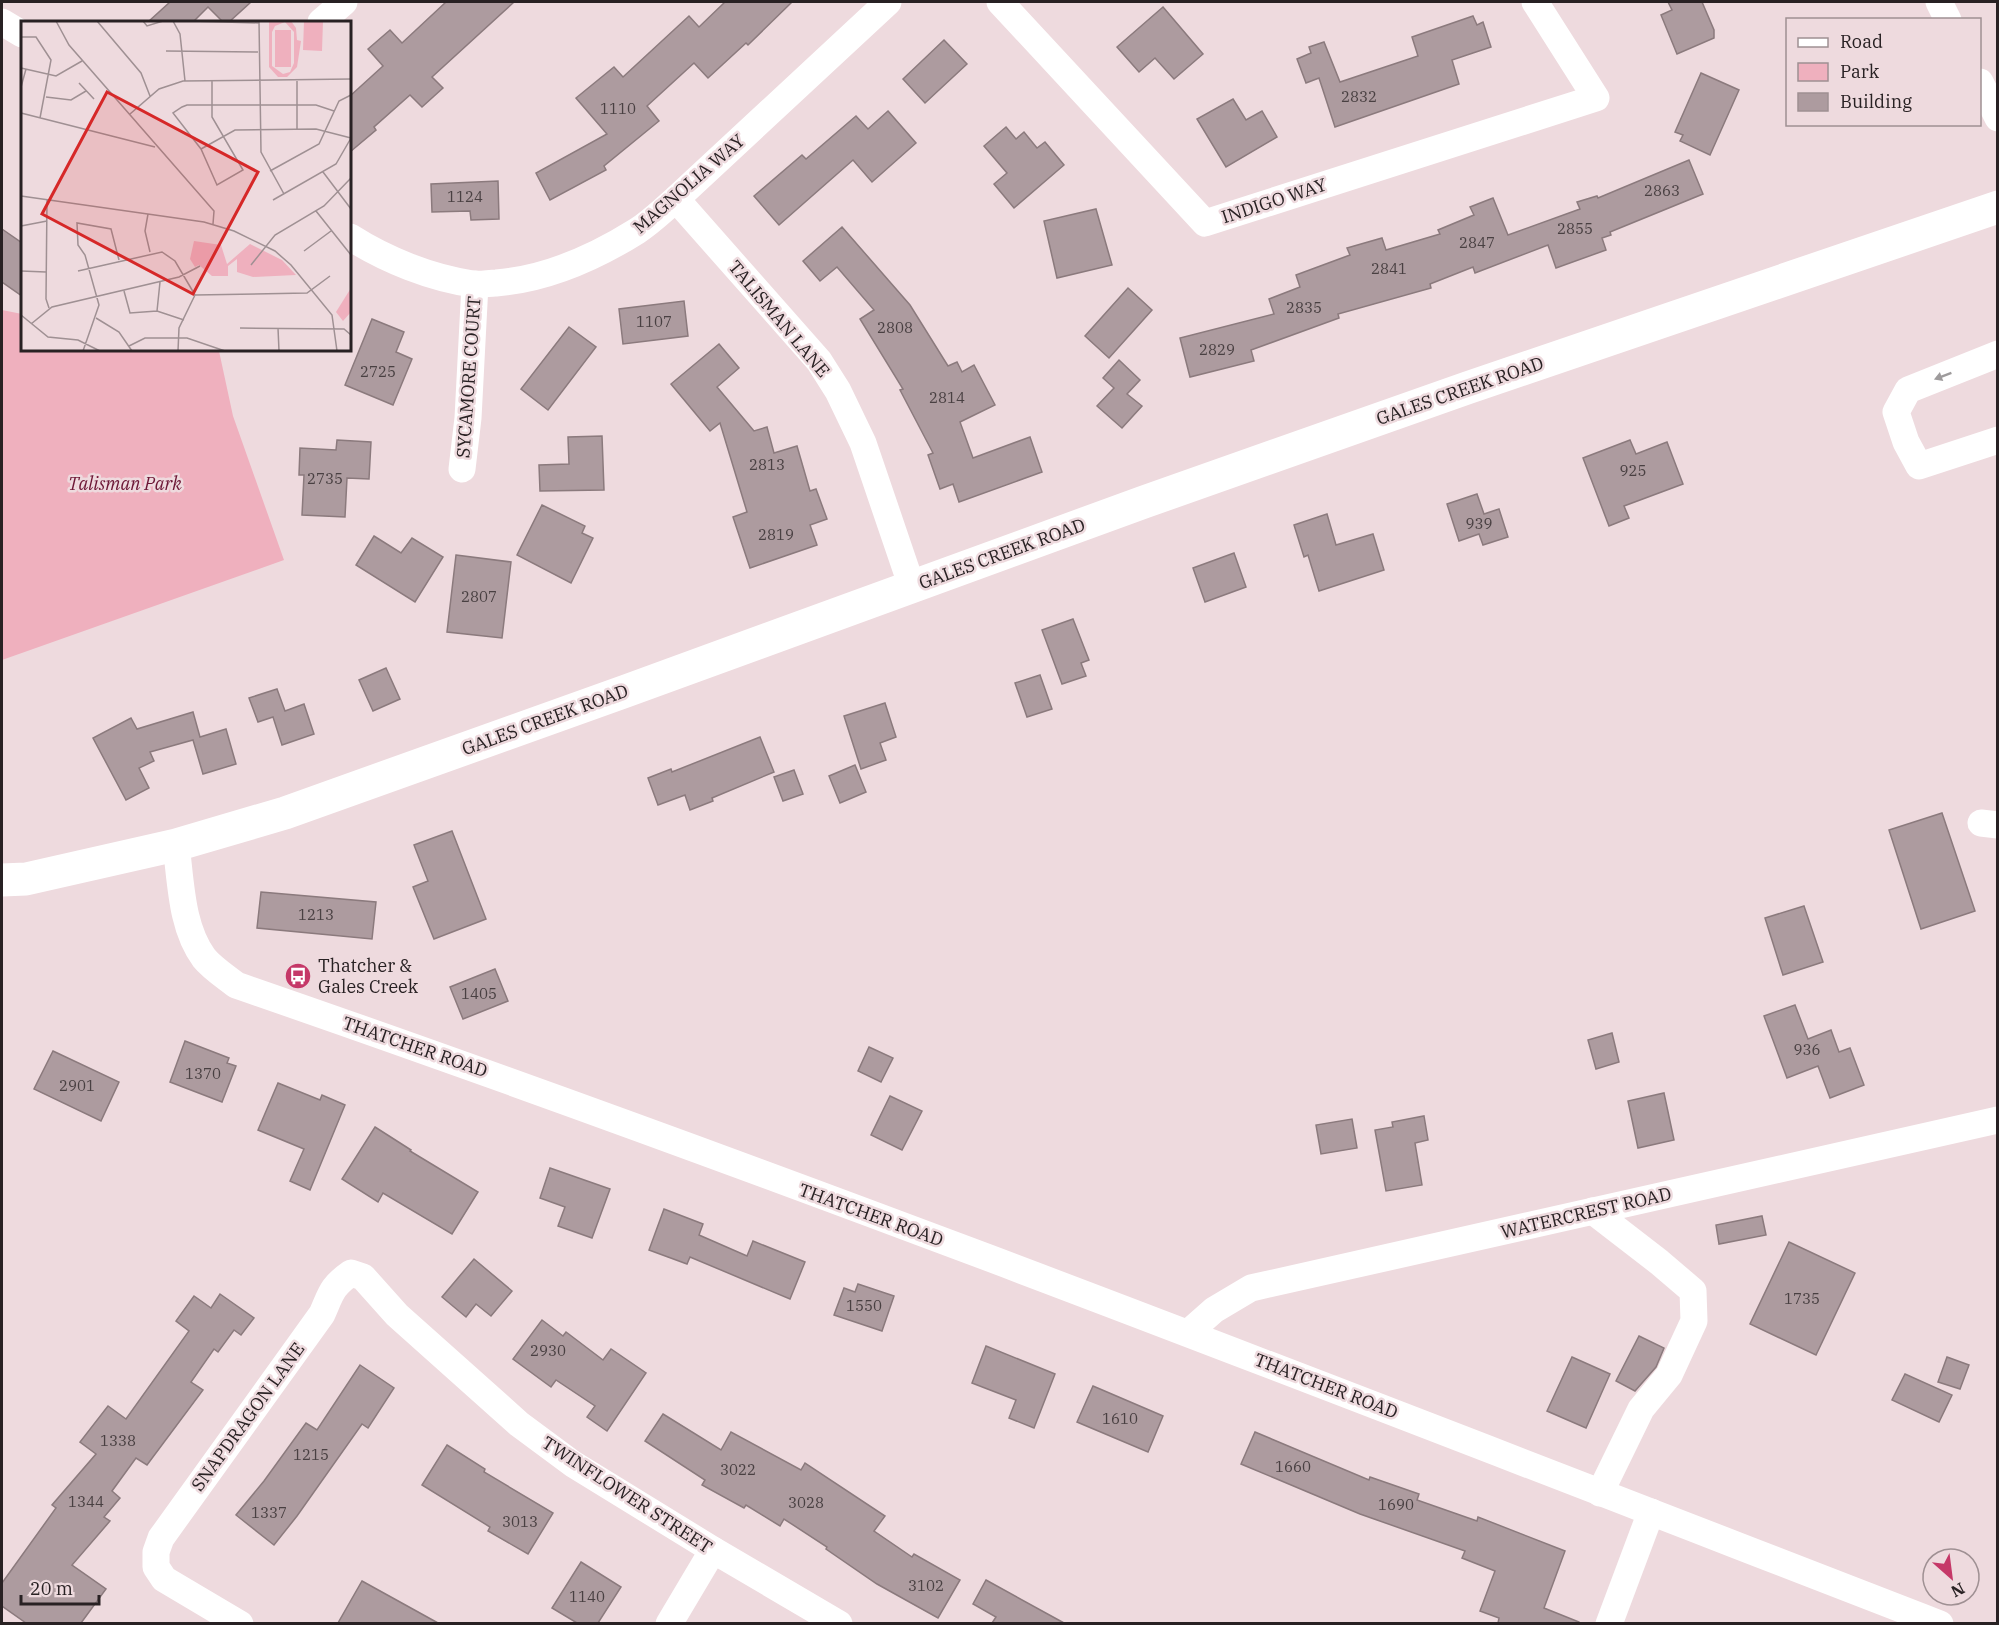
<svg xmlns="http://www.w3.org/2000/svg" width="1999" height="1625" viewBox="0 0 1999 1625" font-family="'IBM Plex Serif',serif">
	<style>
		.green { fill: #efb0be }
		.building { fill: #ad9b9f; stroke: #8b7a7d; stroke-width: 1.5 }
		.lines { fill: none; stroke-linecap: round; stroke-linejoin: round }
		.minor { stroke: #fff; stroke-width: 27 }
		.major { stroke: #fff; stroke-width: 33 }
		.oneway { fill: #9e9b9c }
		.labels { text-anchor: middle; stroke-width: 5; stroke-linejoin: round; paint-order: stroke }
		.number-label { font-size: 15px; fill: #494042 }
		.street-label { font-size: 18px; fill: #282123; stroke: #eedade }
		.park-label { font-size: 18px; font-style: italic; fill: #6c1635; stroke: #eedade }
		.poi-label { font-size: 18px; fill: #282123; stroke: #eedade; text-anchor: start }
		.inset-road { fill: none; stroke: #9f9093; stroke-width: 1.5 }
		.view { fill: #d62828; fill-opacity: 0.15; stroke: #d62828; stroke-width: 3 }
		.inset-edge { fill: none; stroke: #282123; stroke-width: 3 }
	</style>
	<rect width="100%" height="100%" fill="#eedade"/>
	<path class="green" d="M 2,310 L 22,314 L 22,350 L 216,350 L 219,351 L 233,416 L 284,560 L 2,660 Z"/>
	<g class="building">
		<path d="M 170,2 L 251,2 L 229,22 L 223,22 L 208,7 L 193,22 L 148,22 Z"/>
		<path d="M 446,2 L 514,2 L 432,77 L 443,88 L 422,107 L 410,95 L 374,127 L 376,130 L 350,152 L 350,96 L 383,66 L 368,49 L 390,30 L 402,43 Z"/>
		<path d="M 725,2 L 792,2 L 748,45 L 746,43 L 708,78 L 694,63 L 647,106 L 659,121 L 604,166 L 606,170 L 550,200 L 536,173 L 607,134 L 576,98 L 614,67 L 623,77 L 689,16 L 699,27 Z"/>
		<path d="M 1668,2 L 1702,2 L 1714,30 L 1714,38 L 1677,54 L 1661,15 L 1672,10 Z"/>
		<path d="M 1163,7 L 1203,54 L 1174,79 L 1155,58 L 1139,72 L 1117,47 Z"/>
		<path d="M 1473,16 L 1477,25 L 1483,22 L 1491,47 L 1452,60 L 1459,84 L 1335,127 L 1319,78 L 1306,83 L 1297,59 L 1311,53 L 1309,47 L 1324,42 L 1340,82 L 1418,56 L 1412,37 Z"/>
		<path d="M 944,40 L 967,64 L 925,103 L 903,79 Z"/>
		<path d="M 1701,73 L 1739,90 L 1710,155 L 1680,141 L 1683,135 L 1675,132 Z"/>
		<path d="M 1233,99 L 1246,120 L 1262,111 L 1277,137 L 1226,167 L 1197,119 Z"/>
		<path d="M 888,111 L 916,143 L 872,182 L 853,160 L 779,225 L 754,196 L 802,155 L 806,159 L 856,116 L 868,129 Z"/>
		<path d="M 1006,127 L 1016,139 L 1024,132 L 1037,148 L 1045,142 L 1064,165 L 1014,208 L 994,184 L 1007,173 L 984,146 Z"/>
		<path d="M 1689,160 L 1703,194 L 1610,232 L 1611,235 L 1602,238 L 1606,250 L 1556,268 L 1548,245 L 1475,273 L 1473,267 L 1430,284 L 1431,288 L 1338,314 L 1339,318 L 1251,350 L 1254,361 L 1190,377 L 1180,338 L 1274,314 L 1269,299 L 1300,287 L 1296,275 L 1350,255 L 1347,248 L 1382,238 L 1386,250 L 1440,234 L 1438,230 L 1474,215 L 1470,207 L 1493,198 L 1508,235 L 1580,209 L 1577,202 L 1597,196 L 1598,198 Z"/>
		<path d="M 498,181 L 499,219 L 471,220 L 470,211 L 432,212 L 431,184 Z"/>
		<path d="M 1096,209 L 1112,265 L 1057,278 L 1044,221 Z"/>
		<path d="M 842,227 L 910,305 L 948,366 L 957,362 L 962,372 L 974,365 L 995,405 L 960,422 L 973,458 L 1030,437 L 1042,472 L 959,502 L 953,484 L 940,489 L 928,455 L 933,453 L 900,390 L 903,389 L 860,319 L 874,310 L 837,267 L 820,281 L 803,261 Z"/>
		<path d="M 2,229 L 22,243 L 22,296 L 2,282 Z"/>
		<path d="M 1128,288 L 1152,310 L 1109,358 L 1085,336 Z"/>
		<path d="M 684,301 L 688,336 L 623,344 L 619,309 Z"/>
		<path d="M 372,319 L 404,332 L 396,352 L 412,359 L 393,405 L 345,385 Z"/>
		<path d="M 569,327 L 596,347 L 548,410 L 521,389 Z"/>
		<path d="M 719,344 L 739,368 L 717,387 L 754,431 L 767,427 L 774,453 L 797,446 L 810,491 L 816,489 L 827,519 L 810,525 L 817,545 L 750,568 L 733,517 L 747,512 L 720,423 L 710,431 L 671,384 Z"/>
		<path d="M 1119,360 L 1140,380 L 1127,394 L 1142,406 L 1122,428 L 1097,406 L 1114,388 L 1103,378 Z"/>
		<path d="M 602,436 L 604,490 L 540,491 L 539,465 L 569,464 L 568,437 Z"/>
		<path d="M 337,440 L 371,442 L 369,479 L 347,478 L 345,517 L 302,515 L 304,475 L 299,475 L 300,448 L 336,450 Z"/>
		<path d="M 1630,440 L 1636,454 L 1667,442 L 1683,484 L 1624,506 L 1629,518 L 1609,526 L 1583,458 Z"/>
		<path d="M 1477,494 L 1484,514 L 1499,509 L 1508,537 L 1483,545 L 1479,534 L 1459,541 L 1447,504 Z"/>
		<path d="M 542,505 L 585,526 L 582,533 L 593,538 L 571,583 L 517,555 Z"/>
		<path d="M 1327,514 L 1336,545 L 1373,534 L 1384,570 L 1319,591 L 1308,555 L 1304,557 L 1294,525 Z"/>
		<path d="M 374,536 L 401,553 L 412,538 L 443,557 L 415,602 L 356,565 Z"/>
		<path d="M 1234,553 L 1246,587 L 1205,602 L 1193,568 Z"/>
		<path d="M 456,555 L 511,562 L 502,638 L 447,632 Z"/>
		<path d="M 1073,619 L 1089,660 L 1081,663 L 1086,676 L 1062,684 L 1042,630 Z"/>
		<path d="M 386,668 L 400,699 L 373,711 L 359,680 Z"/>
		<path d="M 1040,675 L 1052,709 L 1027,717 L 1015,683 Z"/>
		<path d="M 277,689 L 285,711 L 304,704 L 314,734 L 282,745 L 273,717 L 258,722 L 249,698 Z"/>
		<path d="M 885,703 L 896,737 L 880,743 L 886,760 L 861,769 L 844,716 Z"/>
		<path d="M 193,712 L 200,737 L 226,729 L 236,764 L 203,774 L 193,740 L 150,752 L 154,761 L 139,768 L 149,788 L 126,800 L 93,738 L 131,718 L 137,729 Z"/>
		<path d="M 760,737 L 774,772 L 712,798 L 713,801 L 690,810 L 685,795 L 658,805 L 648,778 L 671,769 L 672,772 Z"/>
		<path d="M 855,765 L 866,792 L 840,803 L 829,776 Z"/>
		<path d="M 794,770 L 803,794 L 783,801 L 774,777 Z"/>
		<path d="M 1942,813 L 1975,911 L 1921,929 L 1889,830 Z"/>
		<path d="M 452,831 L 486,919 L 434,939 L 413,887 L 428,881 L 414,845 Z"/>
		<path d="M 261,892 L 376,902 L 372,939 L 257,928 Z"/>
		<path d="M 1804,906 L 1823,962 L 1783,975 L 1765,918 Z"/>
		<path d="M 495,969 L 508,1001 L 463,1019 L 450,987 Z"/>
		<path d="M 1795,1005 L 1808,1039 L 1831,1030 L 1839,1052 L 1850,1048 L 1864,1085 L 1830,1098 L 1818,1066 L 1787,1078 L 1764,1016 Z"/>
		<path d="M 1612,1033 L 1619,1062 L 1596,1069 L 1588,1040 Z"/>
		<path d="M 185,1041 L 229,1058 L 227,1063 L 236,1066 L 222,1102 L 170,1082 Z"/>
		<path d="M 869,1047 L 893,1058 L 881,1082 L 858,1071 Z"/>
		<path d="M 53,1051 L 119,1082 L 101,1121 L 34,1089 Z"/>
		<path d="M 278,1083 L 320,1100 L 322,1095 L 345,1105 L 310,1190 L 290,1181 L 304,1149 L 258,1130 Z"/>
		<path d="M 1664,1093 L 1674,1140 L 1638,1148 L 1628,1101 Z"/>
		<path d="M 890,1096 L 922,1111 L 902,1150 L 871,1135 Z"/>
		<path d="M 1424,1116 L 1428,1140 L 1415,1143 L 1422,1185 L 1386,1191 L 1375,1130 L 1393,1127 L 1392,1122 Z"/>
		<path d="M 1352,1119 L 1357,1148 L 1321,1154 L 1316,1125 Z"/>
		<path d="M 375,1127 L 411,1150 L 410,1151 L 478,1192 L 452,1234 L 383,1193 L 378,1202 L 342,1179 Z"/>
		<path d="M 550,1168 L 610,1189 L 592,1238 L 558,1226 L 565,1207 L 540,1198 Z"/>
		<path d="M 664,1209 L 703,1224 L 699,1235 L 747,1256 L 753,1241 L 805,1262 L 790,1299 L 690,1257 L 687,1264 L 649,1250 Z"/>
		<path d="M 1762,1216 L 1766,1235 L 1719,1244 L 1716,1225 Z"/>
		<path d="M 1789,1242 L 1855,1273 L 1816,1355 L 1750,1324 Z"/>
		<path d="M 474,1259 L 512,1291 L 491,1316 L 476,1304 L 466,1317 L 442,1297 Z"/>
		<path d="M 858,1284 L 894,1296 L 882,1331 L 834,1315 L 844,1288 L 855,1292 Z"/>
		<path d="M 220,1294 L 254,1318 L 241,1335 L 234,1330 L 218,1352 L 214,1349 L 191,1382 L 203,1390 L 147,1465 L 136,1458 L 112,1491 L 120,1498 L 104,1517 L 110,1521 L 72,1565 L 106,1589 L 81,1623 L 26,1623 L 2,1606 L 2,1583 L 56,1508 L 52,1505 L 96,1454 L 80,1442 L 108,1406 L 126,1419 L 189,1331 L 176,1321 L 194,1296 L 211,1308 Z"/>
		<path d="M 542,1320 L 563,1336 L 566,1332 L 603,1360 L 611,1349 L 646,1373 L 607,1431 L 587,1417 L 595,1406 L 556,1380 L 551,1387 L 513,1359 Z"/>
		<path d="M 1639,1336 L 1664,1348 L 1656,1367 L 1635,1391 L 1616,1381 Z"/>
		<path d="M 986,1346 L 1055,1374 L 1034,1428 L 1009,1418 L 1016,1400 L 972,1383 Z"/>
		<path d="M 1572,1357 L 1610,1374 L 1586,1428 L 1547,1411 Z"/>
		<path d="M 1947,1357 L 1969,1365 L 1960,1389 L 1938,1382 Z"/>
		<path d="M 360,1365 L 394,1388 L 368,1428 L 362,1424 L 297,1516 L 274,1545 L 236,1515 L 264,1481 L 306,1423 L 317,1430 Z"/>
		<path d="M 1905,1374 L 1952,1395 L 1939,1422 L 1892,1400 Z"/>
		<path d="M 1093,1386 L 1163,1416 L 1148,1452 L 1077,1422 Z"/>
		<path d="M 663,1414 L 721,1450 L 731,1432 L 801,1470 L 805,1463 L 885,1516 L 874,1531 L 912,1557 L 914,1554 L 960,1580 L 938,1618 L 877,1584 L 826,1549 L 827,1547 L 784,1519 L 780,1526 L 746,1505 L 744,1508 L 702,1485 L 705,1480 L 645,1441 Z"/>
		<path d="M 1255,1432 L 1369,1480 L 1370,1477 L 1419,1494 L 1417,1500 L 1477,1521 L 1478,1517 L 1565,1551 L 1544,1608 L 1579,1622 L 1579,1623 L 1498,1623 L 1499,1618 L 1480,1611 L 1495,1571 L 1462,1558 L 1465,1551 L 1360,1514 L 1241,1464 Z"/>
		<path d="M 447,1445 L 485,1469 L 484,1472 L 553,1513 L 528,1554 L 488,1531 L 490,1527 L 422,1485 Z"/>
		<path d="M 581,1562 L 621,1587 L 598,1623 L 577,1623 L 552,1608 Z"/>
		<path d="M 986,1580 L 1064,1623 L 992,1623 L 996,1617 L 973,1604 Z"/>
		<path d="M 362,1581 L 438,1623 L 338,1623 Z"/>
	</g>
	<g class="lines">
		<g class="minor">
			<path d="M 1000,2 L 1205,223 L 1596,98 L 1535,2"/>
			<path d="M 1939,2 L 1948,20"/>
			<path d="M 2,22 L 22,34"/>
			<path d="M 321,22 L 344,2"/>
			<path d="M 1980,82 L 1998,118"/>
			<path d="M 676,199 L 819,361 L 838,391 L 863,443 L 912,587"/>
			<path d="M 350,237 C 386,260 431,278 473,284 C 481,285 489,283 496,283 C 547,279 594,258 637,231 C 651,222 663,210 676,199 L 888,2"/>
			<path d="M 1998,354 L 1908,390 L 1896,412 L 1906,442 L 1919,466 L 1998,440"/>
			<path d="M 462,469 L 468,418 L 475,284"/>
			<path d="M 1981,823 L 1998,825"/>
			<path d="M 176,845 C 181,882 181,927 204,958 C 212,968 226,977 236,985 C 810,1183 1374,1405 1940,1624"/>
			<path d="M 1593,1211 L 1659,1262 L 1693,1291 L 1694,1321 L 1669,1375 L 1641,1409 L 1600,1493"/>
			<path d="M 1188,1333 L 1214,1310 L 1251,1288 L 1998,1120"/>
			<path d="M 240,1624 L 164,1579 L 156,1567 L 156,1552 L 161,1538 L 322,1314 C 331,1294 331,1287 351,1273 L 363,1277 L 397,1315 L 519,1424 L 573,1464 L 713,1550 L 839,1624"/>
			<path d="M 669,1624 L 713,1550"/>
			<path d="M 1609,1624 L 1651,1512"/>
		</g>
		<path class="major" d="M 2,880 L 26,879 L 176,845 L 285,813 L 626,691 L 1144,502 L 1467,388 L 1998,207"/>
	</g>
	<defs><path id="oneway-solid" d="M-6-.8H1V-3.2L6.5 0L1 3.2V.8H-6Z" transform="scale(1.5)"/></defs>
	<use class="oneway" href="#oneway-solid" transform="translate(1943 376) rotate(159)"/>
	<defs>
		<symbol id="bus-disc" viewBox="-11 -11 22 22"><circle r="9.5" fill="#c53868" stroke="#eedade"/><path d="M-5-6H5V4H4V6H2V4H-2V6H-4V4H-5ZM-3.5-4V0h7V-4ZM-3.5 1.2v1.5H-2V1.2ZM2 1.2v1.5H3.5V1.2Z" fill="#fff"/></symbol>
	</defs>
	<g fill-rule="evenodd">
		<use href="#bus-disc" x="283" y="961" width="30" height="30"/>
	</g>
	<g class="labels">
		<g class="number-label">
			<text x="1359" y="102">2832</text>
			<text x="618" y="114">1110</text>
			<text x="1662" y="196">2863</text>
			<text x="465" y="202">1124</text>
			<text x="1575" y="234">2855</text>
			<text x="1477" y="248">2847</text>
			<text x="1389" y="274">2841</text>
			<text x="1304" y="313">2835</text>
			<text x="654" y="327">1107</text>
			<text x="895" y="333">2808</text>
			<text x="1217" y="355">2829</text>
			<text x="378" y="377">2725</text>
			<text x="947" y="403">2814</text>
			<text x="767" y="470">2813</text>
			<text x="1633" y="476">925</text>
			<text x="325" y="484">2735</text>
			<text x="1479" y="529">939</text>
			<text x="776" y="540">2819</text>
			<text x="479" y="602">2807</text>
			<text x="316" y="920">1213</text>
			<text x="479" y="999">1405</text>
			<text x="1807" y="1055">936</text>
			<text x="203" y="1079">1370</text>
			<text x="77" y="1091">2901</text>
			<text x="1802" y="1304">1735</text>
			<text x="864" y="1311">1550</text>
			<text x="548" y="1356">2930</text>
			<text x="1120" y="1424">1610</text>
			<text x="118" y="1446">1338</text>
			<text x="311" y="1460">1215</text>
			<text x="1293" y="1472">1660</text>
			<text x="738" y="1475">3022</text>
			<text x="86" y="1507">1344</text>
			<text x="806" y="1508">3028</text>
			<text x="1396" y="1510">1690</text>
			<text x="269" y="1518">1337</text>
			<text x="520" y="1527">3013</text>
			<text x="926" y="1591">3102</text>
			<text x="587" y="1602">1140</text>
		</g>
		<g class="street-label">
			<text transform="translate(689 184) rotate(-41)" y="6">MAGNOLIA WAY</text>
			<text transform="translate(1274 201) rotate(-18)" y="6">INDIGO WAY</text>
			<text transform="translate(779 319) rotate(50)" y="6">TALISMAN LANE</text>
			<text transform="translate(469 377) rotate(-86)" y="6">SYCAMORE COURT</text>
			<text transform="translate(1460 391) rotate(-19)" y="6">GALES CREEK ROAD</text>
			<text transform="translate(1002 554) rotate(-20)" y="6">GALES CREEK ROAD</text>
			<text transform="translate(545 720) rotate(-20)" y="6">GALES CREEK ROAD</text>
			<text transform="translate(415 1047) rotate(19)" y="6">THATCHER ROAD</text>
			<text transform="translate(1586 1213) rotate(-13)" y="6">WATERCREST ROAD</text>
			<text transform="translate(871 1215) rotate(20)" y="6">THATCHER ROAD</text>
			<text transform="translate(1326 1386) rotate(21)" y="6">THATCHER ROAD</text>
			<text transform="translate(248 1417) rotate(-54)" y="6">SNAPDRAGON LANE</text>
			<text transform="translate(627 1495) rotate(33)" y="6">TWINFLOWER STREET</text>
		</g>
		<g class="park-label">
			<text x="125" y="490">Talisman Park</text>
		</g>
		<g class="poi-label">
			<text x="318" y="972">Thatcher &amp;<tspan x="318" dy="21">Gales Creek</tspan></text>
		</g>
	</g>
	<g transform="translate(21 21)">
		<rect width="330" height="330" fill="#eedade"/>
		<path d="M 254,0 L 270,0 L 275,7 L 276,19 L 280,20 L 276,46 L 266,56 L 257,56 L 248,46 L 248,1 ZM 264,1 L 273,11 L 273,42 L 269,51 L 262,53 L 251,45 L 251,11 L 254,5 ZM 283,0 L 302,0 L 301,30 L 282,29 ZM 254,9 L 270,9 L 270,46 L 254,46 ZM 173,220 L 200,224 L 206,243 L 229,223 L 261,239 L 275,254 L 232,256 L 216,251 L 216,238 L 207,245 L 207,255 L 191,255 L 178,244 L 174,246 L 169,238 ZM 330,267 L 330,291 L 322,300 L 315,291 Z" fill="#efb0be" fill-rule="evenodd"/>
		<path class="inset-road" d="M 35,0 L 48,24 L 193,190 L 192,203M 76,0 L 120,52 L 129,75M 122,0 L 126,5 L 142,0M 152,0 L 159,13 L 164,60M 171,0 L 238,2M 238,0 L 240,131 L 263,173M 0,16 L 15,16 L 30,39 L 19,97M 145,30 L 237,31M 0,47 L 35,55 L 61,40M 191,60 L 191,96 L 222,149 L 196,164 L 180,128 L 152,92 L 161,86 L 166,84 L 295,84 L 313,90M 276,60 L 276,108M 58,62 L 73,78M 0,66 L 5,48M 25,76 L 50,79 L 65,70M 0,92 L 134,126M 109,93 L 138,68 L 162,60 L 330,58M 180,128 L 214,109 L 295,108 L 330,117M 249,150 L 298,123 L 318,80 L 330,74M 302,151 L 330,188M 0,175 L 183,201 L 213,210 L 254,230 L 270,244 L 311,294 L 316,330M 26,179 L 25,278 L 28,287M 252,179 L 315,143 L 330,117M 295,190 L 330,234M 127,193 L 124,210 L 129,231M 0,205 L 26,200M 283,230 L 310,210M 230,244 L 254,214 L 303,185 L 330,157M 0,250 L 25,251M 57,250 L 141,231 L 154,240 L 174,274M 103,270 L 109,292 L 136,290 L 163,299M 174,274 L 286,272 L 309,255M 136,290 L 139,261M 0,294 L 27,316 L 57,319 L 79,330M 75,297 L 98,311 L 111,330M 10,303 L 31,286 L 158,256 L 179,245M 219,307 L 323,308 L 330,314M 257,307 L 258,330M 108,325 L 124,317 L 166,317 L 204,330M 62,330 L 78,284 L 64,234 L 57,224 L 56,202 L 90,208 L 98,239M 157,330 L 158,307 L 174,274"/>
		<path class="view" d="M 86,71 L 237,151 L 172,273 L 21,193 Z"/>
		<rect width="330" height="330" class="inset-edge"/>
	</g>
	<rect width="1999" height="1625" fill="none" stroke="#282123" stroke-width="6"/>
	<rect x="1786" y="18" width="195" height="108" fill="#eedade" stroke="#9f9093" stroke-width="1.5"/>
	<rect x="1798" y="38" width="30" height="9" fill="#ffffff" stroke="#9f9093" stroke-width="1.5"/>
	<text x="1840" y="48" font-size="18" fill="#282123">Road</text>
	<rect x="1798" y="63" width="30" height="18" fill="#efb0be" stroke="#9f9093" stroke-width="1.5"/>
	<text x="1840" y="78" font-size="18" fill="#282123">Park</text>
	<rect x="1798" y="93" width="30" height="18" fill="#ad9b9f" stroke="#9f9093" stroke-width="1.5"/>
	<text x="1840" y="108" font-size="18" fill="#282123">Building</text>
	<g transform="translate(1951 1577) rotate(152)"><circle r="28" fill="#eedade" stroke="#9f9093" stroke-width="1.5"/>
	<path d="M0-4.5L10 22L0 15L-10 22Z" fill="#c53868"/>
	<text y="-9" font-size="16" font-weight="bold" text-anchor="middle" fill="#282123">N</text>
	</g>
	<path d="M21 1595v9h78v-9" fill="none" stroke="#282123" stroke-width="3"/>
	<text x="30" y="1595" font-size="18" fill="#282123" stroke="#eedade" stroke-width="4.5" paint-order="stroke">20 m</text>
</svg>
